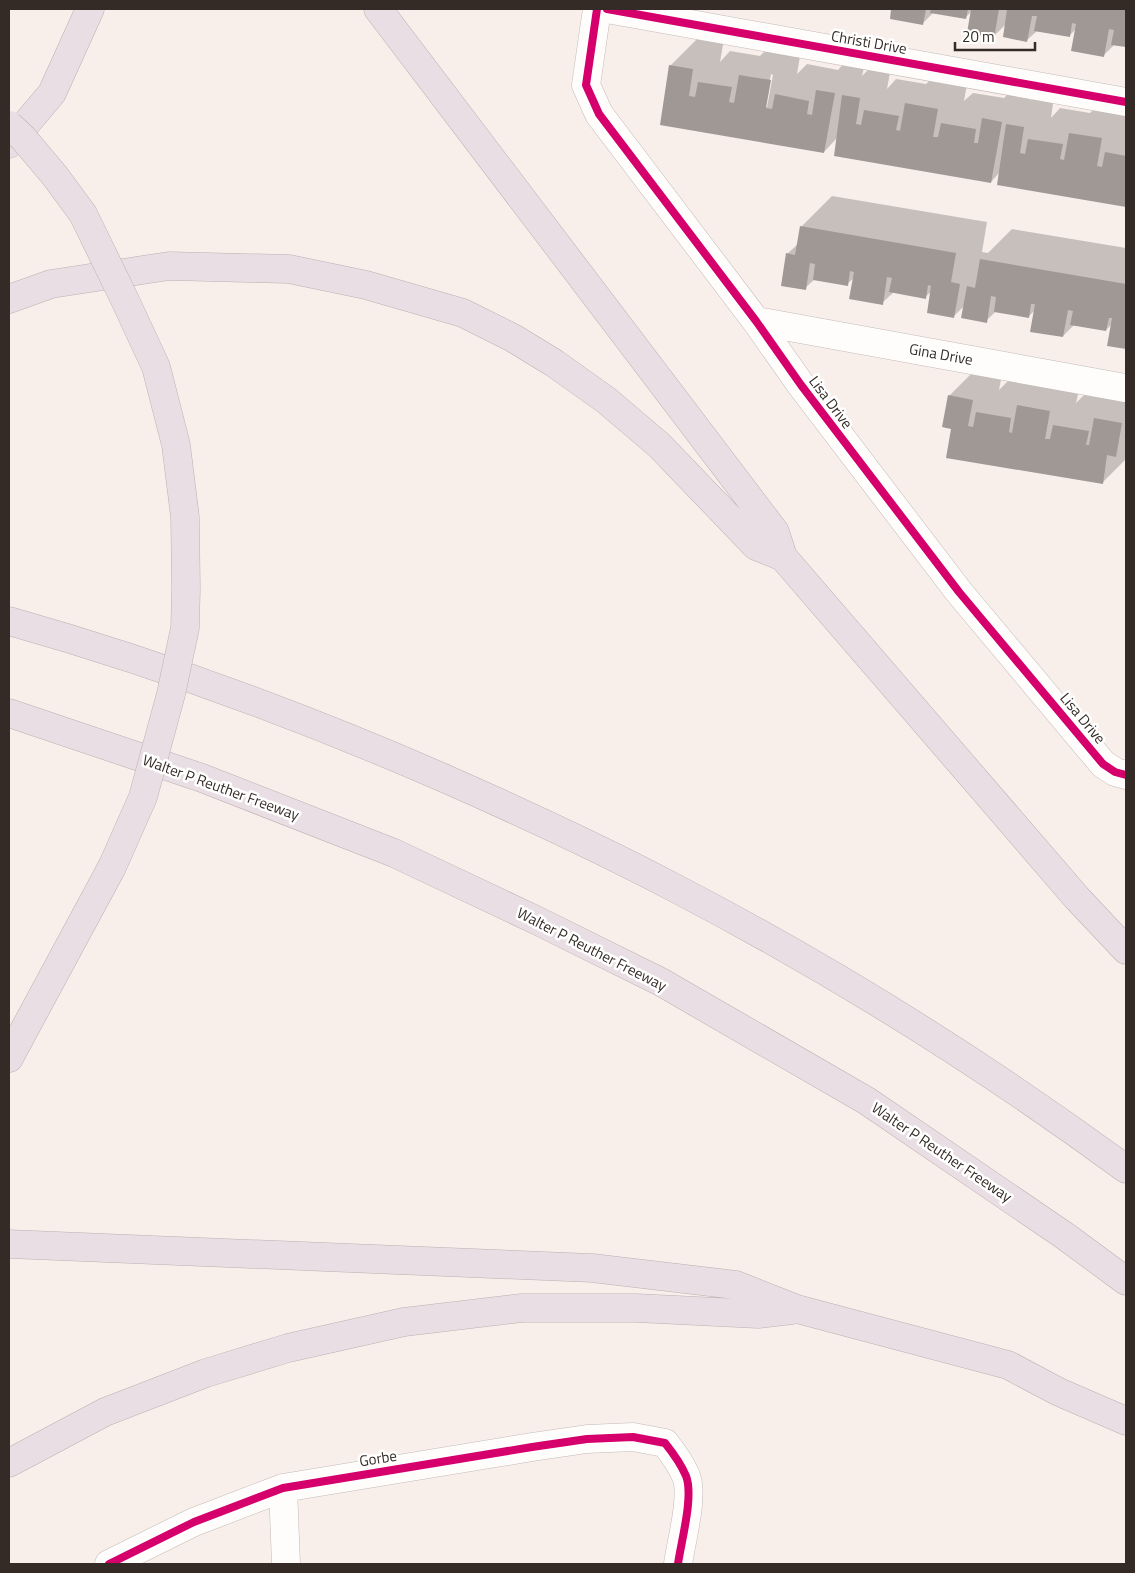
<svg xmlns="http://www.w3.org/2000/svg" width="1135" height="1573" font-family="'Titillium Web',sans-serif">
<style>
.shadow{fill:#0003;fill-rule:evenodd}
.building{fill:#a09894}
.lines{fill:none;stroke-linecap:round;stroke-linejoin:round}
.minor-casing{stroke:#c3bab6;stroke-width:29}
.highway-casing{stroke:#beafb3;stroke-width:29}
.minor{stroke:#fefdfc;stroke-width:28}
.highway{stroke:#e9dee3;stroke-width:28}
.highway-bridge-casing{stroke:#beafb3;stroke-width:29;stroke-linecap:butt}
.highway-bridge{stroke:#e9dee3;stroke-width:28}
.cycleway-casing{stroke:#fff;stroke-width:11}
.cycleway{stroke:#d6006c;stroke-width:8}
.labels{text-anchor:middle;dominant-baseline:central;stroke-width:5;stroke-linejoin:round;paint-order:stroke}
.street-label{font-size:15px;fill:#342b26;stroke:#fff}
</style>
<rect width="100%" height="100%" fill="#f8efeb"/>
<path class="shadow" d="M893,9H1126V46L1115,44L1104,55L1076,29L1069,36L1037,31L1027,40L1006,24L994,36L972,11L966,17L934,12L923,23L891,18Z
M701,35L724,39L720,62L730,51L760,56L771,45L801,50L797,74L807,64L838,70L848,59L865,62L862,76L874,64L891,67L887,89L896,79L926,84L937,73L968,79L964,101L973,93L1004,98L1014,88L1032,91L1030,101L1038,93L1054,96L1051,118L1060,108L1090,113L1101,102L1126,106V205L999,184L1000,172L991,182L837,138L824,152L662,124L670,66ZM771,74L773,75L767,107H765Z
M832,196L987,222L982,252L988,253L1012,229L1126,248V348L1109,345L1112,324L1106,330L1074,325L1063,336L1035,310L1028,317L996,311L986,321L965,305L954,316L932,291L925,297L894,292L882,303L854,278L847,284L815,279L805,288L787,254L798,244L801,227Z
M980,365L1003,369L999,390L1008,381L1038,386L1049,375L1081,381L1076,403L1085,394L1126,388V459L1102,483L952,428L949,396Z"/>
<path class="building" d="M891,9H926L923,25L890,19Z
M931,9H968L966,19L930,13Z
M971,9H999L994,38L967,33Z
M1007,9H1126V47L1111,45L1114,30L1109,29L1104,57L1071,51L1076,24L1072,23L1070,37L1034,31L1037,16H1032L1027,42L1003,37Z
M669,65L693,69L689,96L695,97L698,82L732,87L729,102L734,103L739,75L771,80L766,108L772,109L775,94L809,101L807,114L812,115L816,90L835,93L824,153L660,125Z
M842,95L860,98L856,124L861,125L864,110L899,116L896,130L900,131L905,103L938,109L933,137H938L941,123L976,129L974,143H978L982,118L1002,122L991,183L834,156Z
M1006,124L1024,127L1020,153L1025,154L1028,139L1063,144L1060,159L1064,160L1069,133L1102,138L1097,166L1102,167L1105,152L1126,156V207L997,185Z
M800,226L956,253L951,282L960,284L954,318L927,313L931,286L928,285L926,299L889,292L892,278L887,277L883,305L849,299L854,272L850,271L848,286L813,280L815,264L810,263L806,290L781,286L786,253L795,255Z
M980,259L1126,284V349L1107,346L1112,318H1109L1106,331L1070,325L1073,311L1068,310L1063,337L1030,332L1035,304H1031L1029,318L994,312L996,297L991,296L987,323L961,318L967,286L975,288Z
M948,395L973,400L968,426L973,427L976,412L1011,418L1009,432L1012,433L1017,405L1050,411L1045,439H1050L1053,425L1089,431L1086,445H1089L1094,418L1122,423L1116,457L1107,455L1103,484L946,458L951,429L942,427Z"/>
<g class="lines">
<defs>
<path id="minor" d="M597,9L586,85L599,114L756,321L801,385L959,592L1103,764L1115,772L1126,775
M607,9L1126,102
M756,321L1125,388
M283,1488L286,1564
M109,1564L194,1522L283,1488L532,1447L587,1439L633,1437L665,1443C673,1453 681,1464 686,1476C694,1496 681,1542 678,1564"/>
<path id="highway" d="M378,9L775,532L783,557L1077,898L1126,950
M9,144L52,93L90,9
M9,299L51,284L169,266L289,269L366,285L463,313L513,338L554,363L606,400L659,445L756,546L783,557
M9,621C158,663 304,717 446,779C523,813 599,848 673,887C831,969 983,1064 1126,1169
M9,713L202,778L394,853L540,922L661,982L867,1101L1065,1236L1126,1281
M9,1058L112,867
M9,1244L592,1268L736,1285L797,1309L1008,1365L1059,1392L1126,1421
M9,1463L105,1412L206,1373L288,1348L404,1322L522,1308H636L758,1314L792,1310"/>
</defs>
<use href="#minor" class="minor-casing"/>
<use href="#highway" class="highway-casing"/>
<use href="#minor" class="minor"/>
<use href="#highway" class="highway"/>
<defs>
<path id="highway-bridge" d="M9,125L23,138L55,176L83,214L124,298L156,367L176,445L185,517L186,589L185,628L171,694L143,797L112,867"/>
</defs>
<use href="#highway-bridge" class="highway-bridge-casing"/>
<use href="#highway-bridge" class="highway-bridge"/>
<defs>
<path id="cycleway" d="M597,9L586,85L599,114L756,321L801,385L959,592L1103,764L1115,772L1126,775
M607,9L1126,102
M109,1564L194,1522L283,1488L532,1447L587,1439L633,1437L665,1443C673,1453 681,1464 686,1476C694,1496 681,1542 678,1564"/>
</defs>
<use href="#cycleway" class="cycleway-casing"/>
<use href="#cycleway" class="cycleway"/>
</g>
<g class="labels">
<g class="street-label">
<text transform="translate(869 42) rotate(10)">Christi Drive</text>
<text transform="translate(941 354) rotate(10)">Gina Drive</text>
<text transform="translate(831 402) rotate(53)">Lisa Drive</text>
<text transform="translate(1083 718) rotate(50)">Lisa Drive</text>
<text transform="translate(221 787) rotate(20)">Walter P Reuther Freeway</text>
<text transform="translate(592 949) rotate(27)">Walter P Reuther Freeway</text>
<text transform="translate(942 1152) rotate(34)">Walter P Reuther Freeway</text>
<text transform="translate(378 1458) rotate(-9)">Gorbe</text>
</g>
</g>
<rect width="1135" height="1573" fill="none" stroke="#342b26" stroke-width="20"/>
<path d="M955 42v8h80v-8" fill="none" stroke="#342b26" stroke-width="2.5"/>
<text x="962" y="42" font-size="15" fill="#342b26" stroke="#ffffff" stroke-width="4" paint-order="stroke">20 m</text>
</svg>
